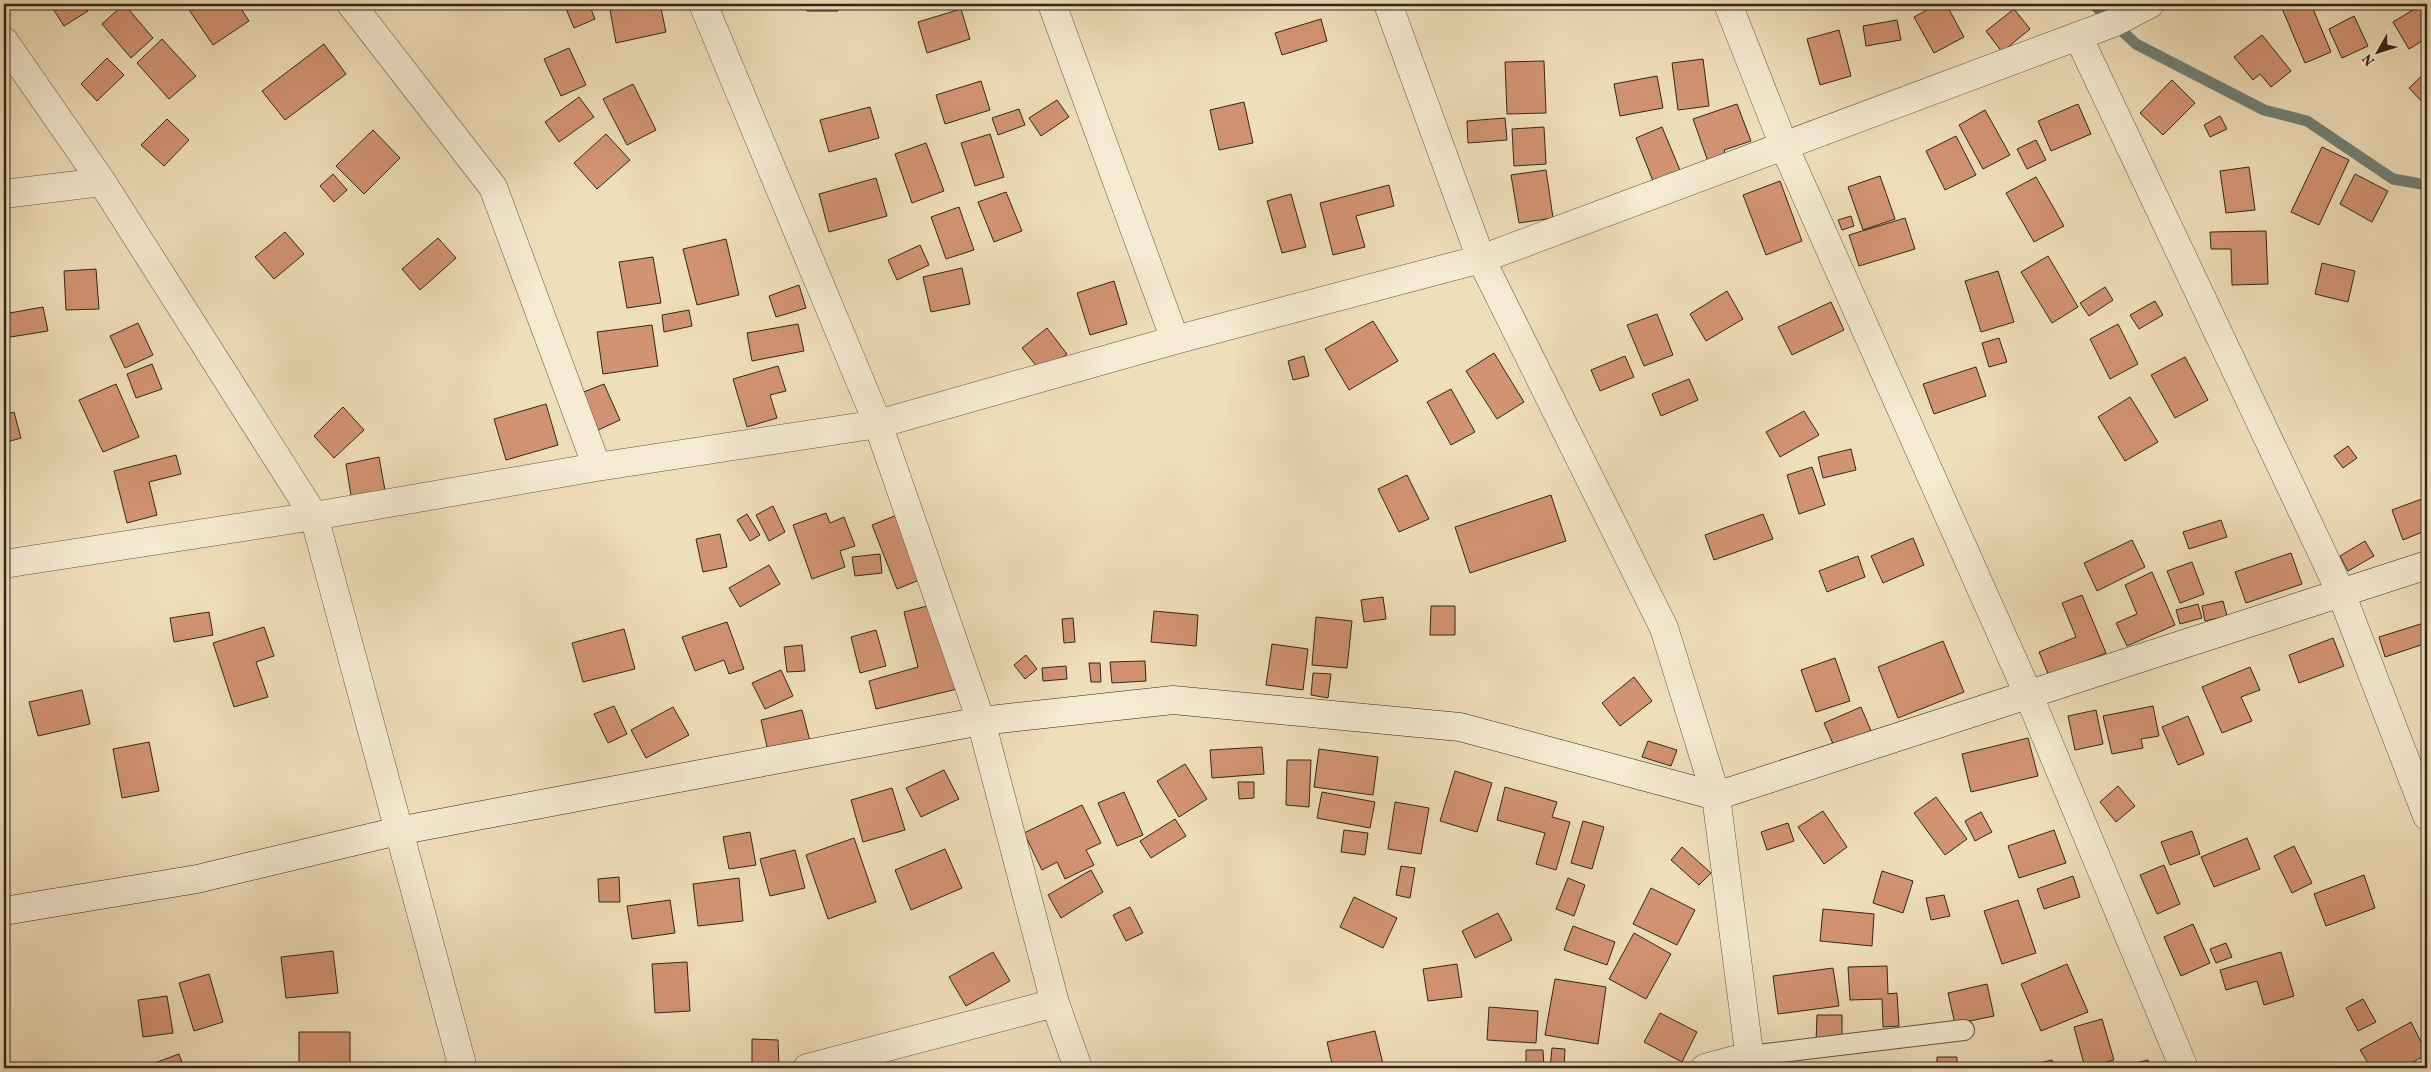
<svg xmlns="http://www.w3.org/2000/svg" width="2431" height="1072" font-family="Vollkorn,serif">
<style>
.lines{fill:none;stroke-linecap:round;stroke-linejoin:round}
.stream{stroke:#708076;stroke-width:11}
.building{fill:#d29373;stroke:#31261b}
.lane-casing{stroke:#605443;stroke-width:22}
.street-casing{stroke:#605443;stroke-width:29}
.secondary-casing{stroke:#31261b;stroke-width:29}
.lane{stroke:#f5ead2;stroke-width:20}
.street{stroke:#f5ead2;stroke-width:28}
.secondary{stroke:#f5ead2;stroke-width:28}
</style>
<rect width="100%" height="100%" fill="#efdeba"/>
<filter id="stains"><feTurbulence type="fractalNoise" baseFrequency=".004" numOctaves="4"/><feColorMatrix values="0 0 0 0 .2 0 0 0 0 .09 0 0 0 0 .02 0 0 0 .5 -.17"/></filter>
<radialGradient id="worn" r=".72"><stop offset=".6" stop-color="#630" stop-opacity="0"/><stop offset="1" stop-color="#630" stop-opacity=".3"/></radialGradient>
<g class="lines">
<path class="stream" d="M2093,4L2136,44L2264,110L2307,121L2393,179L2427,185"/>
</g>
<path class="building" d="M50,4H83L88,11L64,26Z
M124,4L153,38L131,58L102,24Z
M185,4H238L249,21L213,45Z
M564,4H589L595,19L574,28Z
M641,4H660L666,32L616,43L610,10Z
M807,4H838V11H807Z
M1938,4H1946L1964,37L1934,53L1914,17Z
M2286,4H2311L2331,52L2305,63L2281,6Z
M2423,4H2427V38L2409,49L2393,22Z
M961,9L970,39L927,53L918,22Z
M2014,9L2030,29L2002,52L1986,31Z
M2354,16L2368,46L2342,58L2329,29Z
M1321,19L1327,41L1282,55L1275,33Z
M1897,20L1901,40L1866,46L1863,26Z
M1839,30L1851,76L1820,85L1807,39Z
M2262,35L2291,71L2271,87L2260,74L2253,80L2234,57Z
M162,39L196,76L169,99L137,63Z
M324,44L346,74L285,120L262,91Z
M569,48L586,85L561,96L544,59Z
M107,58L124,75L97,101L81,84Z
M1703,59L1709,106L1678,110L1672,63Z
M1544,61L1546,113L1507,114L1505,62Z
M2427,71V107L2409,88Z
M1657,76L1663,108L1620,116L1614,84Z
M2172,80L2195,103L2163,135L2140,113Z
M981,81L990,110L945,124L936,95Z
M633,84L656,130L627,145L603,99Z
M579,97L594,117L559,142L545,122Z
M1057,100L1069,117L1041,136L1029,118Z
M1244,102L1253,143L1219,150L1210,110Z
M1737,104L1751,141L1724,150L1729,164L1711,170L1693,119Z
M2078,104L2091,134L2051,151L2038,121Z
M870,107L879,138L829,152L820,120Z
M1019,109L1025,125L998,135L992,118Z
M1985,110L2010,155L1983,169L1959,125Z
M2220,116L2227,129L2210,137L2204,125Z
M1505,118L1507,140L1468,143L1467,121Z
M167,119L189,140L164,166L141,145Z
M1544,127L1546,164L1514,166L1512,129Z
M1662,127L1682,175L1655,186L1636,138Z
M373,130L400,158L364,194L336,166Z
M606,134L630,160L597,189L574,163Z
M990,134L1004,177L975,186L961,143Z
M1956,136L1976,175L1945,190L1926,151Z
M2036,140L2046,160L2027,169L2017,149Z
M926,143L944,191L912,203L895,154Z
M2322,147L2349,160L2319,225L2291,212Z
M2249,167L2255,210L2226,213L2220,171Z
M1546,170L1553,218L1519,223L1511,175Z
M333,174L347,190L334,202L320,186Z
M2355,174L2388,191L2372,222L2340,204Z
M1880,176L1895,219L1863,230L1848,187Z
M2036,177L2064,226L2034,242L2006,193Z
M876,178L887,216L829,232L819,194Z
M1780,181L1802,241L1766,255L1743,195Z
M1389,185L1394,206L1356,216L1365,247L1333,255L1320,203Z
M1006,192L1022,231L994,242L978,202Z
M1291,194L1306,247L1282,253L1267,201Z
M959,207L974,250L946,259L931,217Z
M1851,216L1854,226L1842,230L1838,220Z
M1905,218L1915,249L1859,266L1849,235Z
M2266,231L2268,284L2232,285L2231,249H2211L2210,232Z
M285,232L304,254L274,279L255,257Z
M438,238L456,258L420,290L402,269Z
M726,239L739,295L697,305L683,249Z
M920,245L929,265L897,280L888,260Z
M2048,256L2078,307L2052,323L2021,272Z
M653,257L661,303L627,308L619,262Z
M2322,263L2355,271L2348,302L2315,294Z
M962,268L970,304L931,312L923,277Z
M96,269L99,309L66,310L64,271Z
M1998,271L2014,322L1981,332L1965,281Z
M1114,281L1127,324L1090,335L1077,293Z
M799,285L806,308L776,317L769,296Z
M2105,287L2113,300L2089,316L2080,303Z
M1727,291L1743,319L1706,341L1690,314Z
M2155,301L2163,315L2139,329L2130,315Z
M1831,302L1844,330L1792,355L1778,327Z
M43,307L48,331L4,338V314Z
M689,310L692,326L664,332L662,315Z
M1657,314L1673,355L1644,366L1627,325Z
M1373,321L1398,361L1349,390L1325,349Z
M138,323L153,355L125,368L110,336Z
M798,324L804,351L752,361L747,333Z
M2118,324L2138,364L2110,379L2090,339Z
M652,325L658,366L603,374L597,332Z
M1047,328L1067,354L1042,373L1022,348Z
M1999,338L2007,362L1989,367L1982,343Z
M1494,353L1524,402L1497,419L1466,371Z
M1304,356L1309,376L1293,380L1288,361Z
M1625,356L1634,377L1600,391L1591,370Z
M2185,357L2208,400L2175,418L2151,375Z
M152,364L162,389L136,398L127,374Z
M778,366L786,391L770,395L777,418L747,427L733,379Z
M1976,367L1986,396L1934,414L1923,384Z
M1689,379L1698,400L1661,416L1652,394Z
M116,384L139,437L103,452L79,400Z
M604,384L620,420L598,430L581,393Z
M1451,389L1475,432L1451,445L1427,402Z
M2130,397L2158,442L2125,461L2098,417Z
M546,404L558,445L506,460L494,419Z
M343,407L364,430L334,458L314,436Z
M1804,411L1819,435L1780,457L1766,432Z
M14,412L21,438L4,443V415Z
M2348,446L2357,458L2343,468L2334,456Z
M1851,449L1856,470L1823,478L1818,457Z
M176,455L181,474L149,482L157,515L127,523L114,471Z
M379,457L386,496L352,502L346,464Z
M1812,467L1825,505L1799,514L1787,475Z
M1407,475L1429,519L1399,532L1378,489Z
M1551,495L1566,541L1470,573L1455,527Z
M2427,497V530L2403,540L2392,510Z
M773,506L785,532L769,541L756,515Z
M826,513L830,523L844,517L855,546L840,551L845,567L812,579L793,525Z
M747,514L760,535L750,541L737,520Z
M1763,514L1773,539L1714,560L1705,535Z
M897,515L922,579L897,589L872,525Z
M2221,520L2227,537L2189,549L2183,532Z
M720,534L727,567L703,572L696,539Z
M1913,538L1924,565L1883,583L1871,556Z
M2132,540L2145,567L2097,591L2084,563Z
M2365,541L2374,556L2348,571L2340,556Z
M2291,553L2302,584L2246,603L2235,572Z
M880,554L882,573L855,576L852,557Z
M1858,556L1865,577L1827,592L1819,571Z
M2192,562L2204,594L2180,603L2167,571Z
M769,565L780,584L740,607L729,588Z
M2152,572L2175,625L2127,646L2116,623L2137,614L2125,585Z
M2082,595L2106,653L2049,676L2039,652L2076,637L2062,603Z
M1383,597L1386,619L1364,622L1361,600Z
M2223,601L2227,616L2205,621L2202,606Z
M935,604L957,689L876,709L869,681L918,667L904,612Z
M2198,604L2202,618L2180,624L2176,610Z
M1431,606H1455V635H1430Z
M1154,611L1198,615L1196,646L1151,642Z
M209,612L213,635L174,642L170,618Z
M1316,617L1352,621L1347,668L1312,665Z
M1073,618L1075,642L1064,643L1062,619Z
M727,622L744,669L729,674L724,660L695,671L682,637Z
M2427,622V643L2385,657L2379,637Z
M264,627L274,656L256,662L268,697L234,707L213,643Z
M624,629L635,669L583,682L572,643Z
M876,630L886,666L860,673L851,637Z
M2333,638L2344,666L2299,683L2289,655Z
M1943,641L1964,692L1898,718L1878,667Z
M1272,644L1308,649L1303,690L1266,685Z
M802,645L805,671L787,672L784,647Z
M1026,655L1037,669L1025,679L1014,665Z
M1835,658L1850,701L1816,712L1801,670Z
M1145,661L1146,681L1112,683L1110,662Z
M1089,663H1100L1101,682H1091Z
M1066,666L1067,679L1043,681L1042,668Z
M2250,667L2260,690L2241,697L2252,721L2222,733L2202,687Z
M781,670L793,696L765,709L752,683Z
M1313,673L1331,674L1328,698L1311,695Z
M1634,677L1652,701L1620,726L1602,703Z
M82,690L90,724L38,736L29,702Z
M614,706L627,734L608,743L594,714Z
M2153,706L2159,736L2141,739L2143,748L2112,754L2103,716Z
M673,707L689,735L646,758L631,730Z
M1861,707L1871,731L1834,746L1824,723Z
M802,710L810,741L768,751L761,720Z
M2096,710L2103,744L2075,750L2068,716Z
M2188,716L2204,754L2178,765L2162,727Z
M2028,738L2038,776L1971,792L1962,754Z
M1648,741L1677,750L1671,766L1642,757Z
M149,742L159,791L122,798L113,749Z
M1262,747L1264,774L1212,778L1210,750Z
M1319,749L1378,757L1373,795L1314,787Z
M1287,760H1311L1309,807L1286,805Z
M1185,764L1207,799L1179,817L1157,781Z
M944,770L959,799L921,817L906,788Z
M1455,771L1492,783L1477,832L1440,821Z
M1238,782H1254V798L1239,799Z
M2118,786L2135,806L2116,822L2100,802Z
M1505,787L1557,802L1552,817L1570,822L1556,870L1536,864L1545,833L1497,820Z
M892,788L905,830L863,842L851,800Z
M1124,792L1143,835L1117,846L1098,803Z
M1322,792L1375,802L1370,828L1317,818Z
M1936,797L1967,839L1945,855L1914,813Z
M1395,802L1429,808L1421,854L1388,849Z
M1082,805L1101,843L1086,850L1094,865L1065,879L1057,862L1042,870L1024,833Z
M1823,811L1847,847L1824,864L1798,827Z
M1981,812L1992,832L1975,841L1965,821Z
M1175,819L1186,836L1151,858L1140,841Z
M1583,821L1604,827L1592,869L1571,863Z
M1788,823L1794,841L1767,850L1761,832Z
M1344,830L1368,833L1365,855L1341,852Z
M2054,830L2066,863L2019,878L2008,846Z
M2192,831L2200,854L2170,865L2161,842Z
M750,832L756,865L729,869L723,837Z
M854,838L876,902L828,919L806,855Z
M2247,838L2260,869L2214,887L2201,857Z
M2294,846L2312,883L2292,893L2274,856Z
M1682,847L1711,873L1699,885L1671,860Z
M945,849L962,888L911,910L895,870Z
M795,850L805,888L770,896L760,859Z
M2164,865L2180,904L2157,914L2140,875Z
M1401,866L1415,868L1410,898L1396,895Z
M1091,870L1103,892L1061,918L1048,895Z
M1882,871L1913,881L1903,913L1873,903Z
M2364,875L2375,908L2326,926L2314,894Z
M2073,876L2080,897L2044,909L2037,889Z
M619,877L620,902H599L598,879Z
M739,878L743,921L698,926L693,884Z
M1568,878L1585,885L1574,916L1556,909Z
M1651,888L1695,910L1677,945L1633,924Z
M1944,895L1950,916L1931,920L1926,898Z
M1354,897L1397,918L1383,948L1340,927Z
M670,900L675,933L632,939L627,906Z
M2018,900L2036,953L2002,964L1984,911Z
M1130,907L1143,933L1126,941L1113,915Z
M1823,909L1874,914L1872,946L1820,941Z
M1498,913L1512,940L1475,958L1462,931Z
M2193,924L2210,963L2181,976L2164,937Z
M1573,926L1615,942L1607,965L1564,950Z
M1634,933L1671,954L1646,999L1609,979Z
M2226,943L2232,957L2216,963L2210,949Z
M333,951L338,993L286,998L281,957Z
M993,952L1010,981L966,1006L949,977Z
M2281,952L2294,996L2264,1005L2257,981L2226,990L2220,970Z
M687,962L690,1011L655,1013L652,964Z
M1457,964L1462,997L1428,1001L1423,969Z
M2067,964L2088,1012L2041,1031L2021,984Z
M1887,966L1888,994L1897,993L1899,1026L1883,1027L1882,999L1850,1000L1848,967Z
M1833,968L1839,1006L1778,1014L1773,976Z
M209,974L223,1022L194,1031L179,983Z
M1555,979L1606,987L1598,1044L1545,1035Z
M1987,984L1994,1016L1955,1024L1948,993Z
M167,996L173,1033L143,1037L138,1000Z
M2363,999L2376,1022L2358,1031L2346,1008Z
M1489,1007L1538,1011L1536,1043L1487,1040Z
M1660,1013L1697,1032L1682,1062L1644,1042Z
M1817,1015H1842V1044L1816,1043Z
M2102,1019L2114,1060L2085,1068L2074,1027Z
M2411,1022L2427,1054L2403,1068H2371L2360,1050Z
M1375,1031L1383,1064L1365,1068H1333L1327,1042Z
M299,1032H350V1068H299Z
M752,1039L778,1040L779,1068H752Z
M1552,1048L1565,1049L1564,1068H1550Z
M1526,1050H1543L1544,1068H1526Z
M179,1054L184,1068H150L149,1065Z
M1937,1057H1957V1068H1937Z
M2052,1060L2054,1068H2019Z
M2148,1060L2150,1068H2114Z
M1246,1063L1247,1068H1224Z"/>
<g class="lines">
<defs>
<path id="lane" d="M1749,1056L1964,1030"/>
<path id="street" d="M351,4L493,187L597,467
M703,4L878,424L981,721L1055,1003L1078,1068
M1052,4L1175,340
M1388,4L1481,259L1664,628L1716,796L1751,1068
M1728,4L1784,146L2029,696L2184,1068
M2078,36L2341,593L2427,816
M4,41L102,182L314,516L463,1068
M4,194L102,182
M4,564L314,516L597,467L878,424L1175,340L1481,259L2113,23L2150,4
M807,1068L1055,1003
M1705,1068L1749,1056"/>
<path id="secondary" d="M4,911L197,879L398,831L981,721L1173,700L1460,727L1716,796L2427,565"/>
</defs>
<use href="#lane" class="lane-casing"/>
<use href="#street" class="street-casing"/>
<use href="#secondary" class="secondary-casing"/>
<use href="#lane" class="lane"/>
<use href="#street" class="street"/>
<use href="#secondary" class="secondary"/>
</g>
<rect width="2431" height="1072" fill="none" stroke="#efdeba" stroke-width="20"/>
<rect x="5" y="5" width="2421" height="1062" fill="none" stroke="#31261b" stroke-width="2.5"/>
<rect x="10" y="10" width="2411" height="1052" fill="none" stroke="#31261b"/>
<g transform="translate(2378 52) rotate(231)" stroke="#f5ead2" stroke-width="4" paint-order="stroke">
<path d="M0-4L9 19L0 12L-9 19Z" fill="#31261b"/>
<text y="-8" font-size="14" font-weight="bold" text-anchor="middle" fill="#31261b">N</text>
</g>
<rect width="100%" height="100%" filter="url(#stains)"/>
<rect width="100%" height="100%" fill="url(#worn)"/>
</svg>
